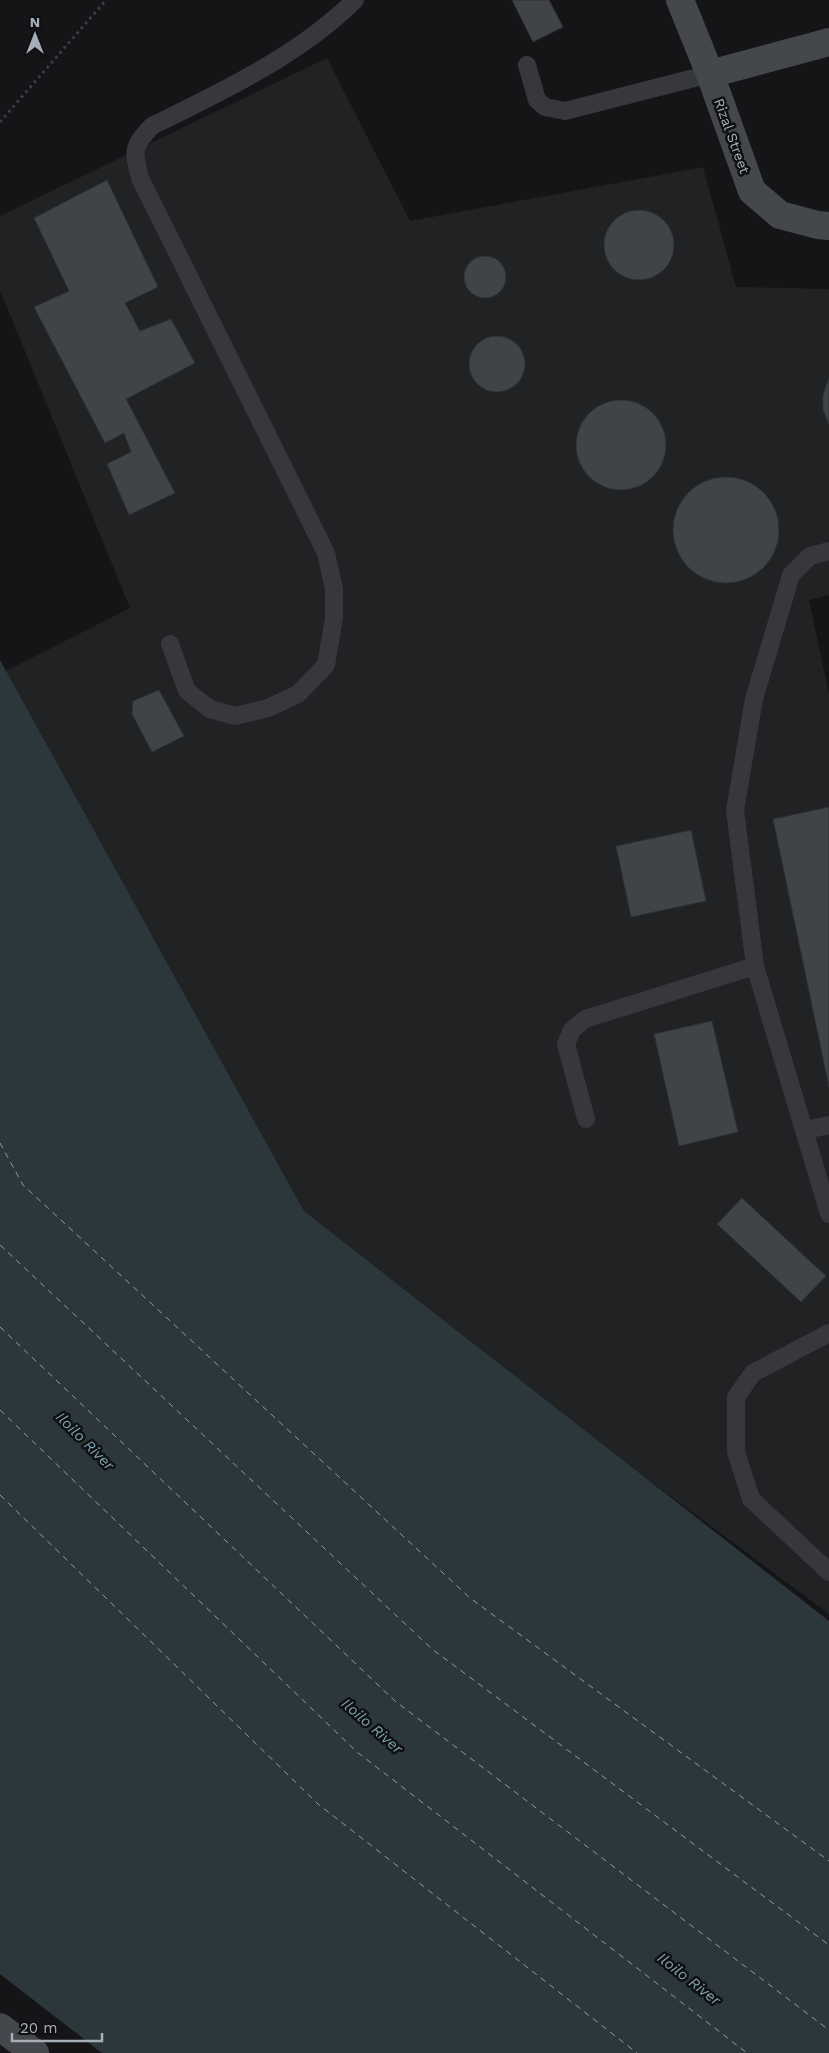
<svg xmlns="http://www.w3.org/2000/svg" width="829" height="2053" font-family="'Work Sans',sans-serif">
<style>
.built{fill:#212224}
.water{fill:#2b373b}
.lines{fill:none;stroke-linecap:round;stroke-linejoin:round}
.ferry{stroke:#7ca3b4;stroke-width:1;stroke-dasharray:6 5;stroke-linecap:butt}
.building{fill:#414447;stroke:#2f3033}
.path{stroke:#3c3f43;stroke-width:3;stroke-dasharray:2.5 4;stroke-linecap:butt}
.lane{stroke:#36383c;stroke-width:18}
.secondary{stroke:#44474c;stroke-width:28}
.labels{text-anchor:middle;dominant-baseline:central;stroke-width:5;stroke-linejoin:round;paint-order:stroke}
.street-label{font-size:14px;fill:#a6afb8;stroke:#101012}
.water-label{font-size:15px;font-style:italic;fill:#7ca3b4;stroke:#101012}
</style>
<rect width="100%" height="100%" fill="#151517"/>
<path class="built" d="M327,58L410,221L703,167L736,287L829,289V595L809,600L829,694V1614L645,1477L304,1211L154,939L0,674L130,608L0,290V216Z"/>
<path class="water" d="M0,660L304,1211L829,1621V2053H102L0,1974Z"/>
<g class="lines">
<path class="ferry" d="M0,1143L23,1185L470,1598L829,1861
M0,1245L432,1649L829,1945
M0,1327L395,1701L829,2030
M0,1410L357,1752L747,2053
M0,1495L318,1804L637,2053"/>
</g>
<path class="building" d="M512,0H549L563,27L533,42Z
M107,180L158,287L125,303L140,331L171,319L195,363L126,399L175,493L129,515L107,464L131,452L124,433L105,443L34,307L69,291L34,218Z
M604 245a35 35 0 1 1 70 0a35 35 0 1 1-70 0Z
M464 277a21 21 0 1 1 42 0a21 21 0 1 1-42 0Z
M469 364a28 28 0 1 1 56 0a28 28 0 1 1-56 0Z
M829,378V424L823,410V395Z
M576 445a45 45 0 1 1 90 0a45 45 0 1 1-90 0Z
M673 530a53 53 0 1 1 106 0a53 53 0 1 1-106 0Z
M159,690L184,736L152,752L132,714L133,701Z
M829,807V1087L773,819Z
M691,830L706,901L631,917L616,846Z
M712,1021L738,1132L679,1146L654,1034Z
M742,1198L826,1276L801,1302L717,1224Z"/>
<g class="lines">
<path class="path" d="M0,122L106,0"/>
<path class="lane" d="M527,65L537,100L545,107L565,111L710,74
M829,551L810,556L791,575L754,699L735,810L755,966L829,1214
M170,644L187,691L210,709L235,716L268,708L298,694L326,665L334,618V589L326,553L140,178C133,150 132,147 152,126C223,91 298,56 355,0
M586,1119L566,1044L572,1030L585,1019L755,966
M805,1130L829,1125
M829,1333L753,1373L736,1397V1452L751,1499L829,1572"/>
<path class="secondary" d="M680,0L710,74L752,191L780,215L818,225L829,226
M710,74L829,42
M0,2027L35,2053"/>
</g>
<g class="labels">
<g class="street-label">
<text transform="translate(732 136) rotate(70)">Rizal Street</text>
</g>
<g class="water-label">
<text transform="translate(85 1441) rotate(45)">Iloilo River</text>
<text transform="translate(372 1726) rotate(41)">Iloilo River</text>
<text transform="translate(689 1979) rotate(38)">Iloilo River</text>
</g>
</g>
<g transform="translate(35 35)" stroke="#101012" stroke-width="4" paint-order="stroke">
<path d="M0-4L9 19L0 12L-9 19Z" fill="#a6afb8"/>
<text y="-8" font-size="14" font-weight="bold" text-anchor="middle" fill="#a6afb8">N</text>
</g>
<path d="M12 2033v8h90v-8" fill="none" stroke="#a6afb8" stroke-width="2.5"/>
<text x="20" y="2033" font-size="15" fill="#a6afb8" stroke="#101012" stroke-width="4" paint-order="stroke">20 m</text>
</svg>
